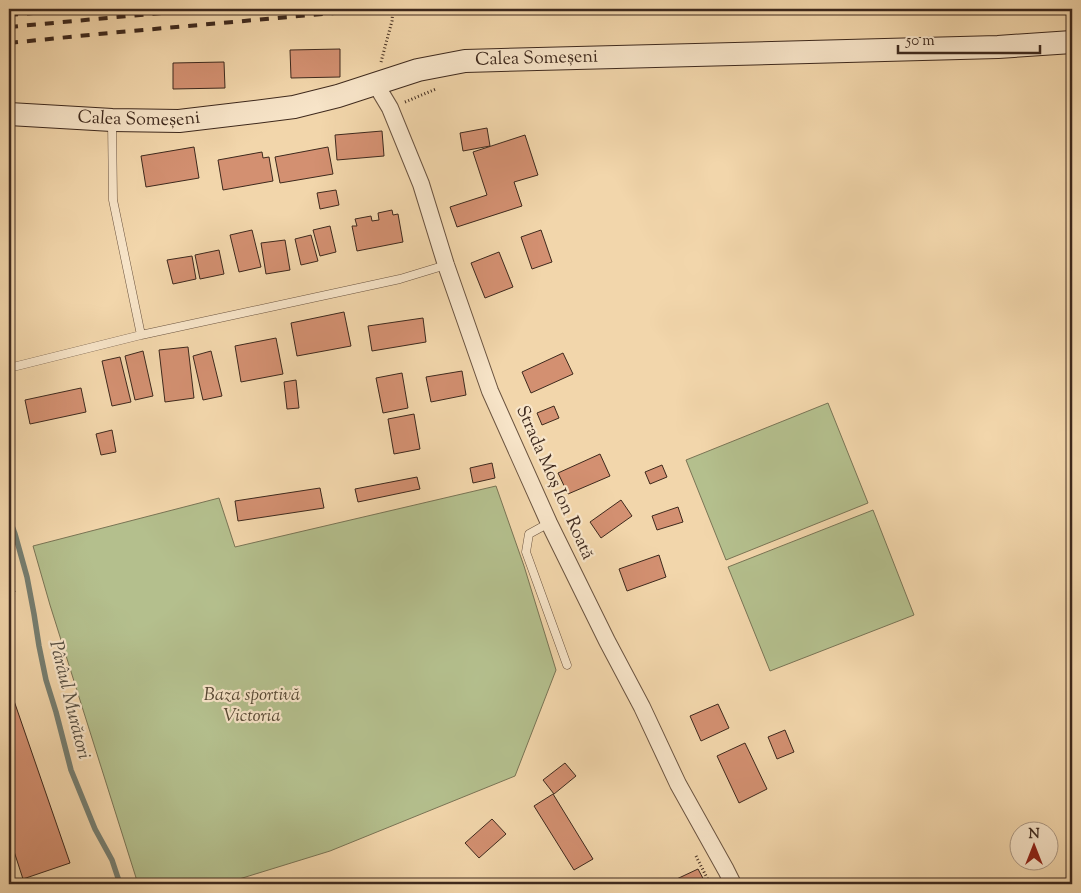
<svg xmlns="http://www.w3.org/2000/svg" width="1081" height="893" font-family="'Sorts Mill Goudy',serif">
<style>
.green{fill:#b4bf8d;stroke:#797455}
.lines{fill:none;stroke-linecap:round;stroke-linejoin:round}
.stream{stroke:#767f72;stroke-width:5.5}
.building{fill:#d39071;stroke:#3e291d}
.lane-casing{stroke:#6b5440;stroke-width:9}
.street-casing{stroke:#6b5440;stroke-width:18}
.secondary-casing{stroke:#3e291d;stroke-width:24}
.path{stroke:#3e291d;stroke-width:3;stroke-dasharray:1 2.5;stroke-linecap:butt}
.lane{stroke:#f7e4c8;stroke-width:8}
.street{stroke:#f7e4c8;stroke-width:16}
.secondary{stroke:#f7e4c8;stroke-width:22}
.rail{stroke:#3e291d;stroke-width:4;stroke-dasharray:9 9;stroke-linecap:butt}
.labels{text-anchor:middle;dominant-baseline:central;stroke-width:4.5;stroke-linejoin:round;paint-order:stroke}
.street-label{font-size:18px;fill:#3e291d;stroke:#f7e4c8}
.park-label{font-size:18px;font-style:italic;fill:#564733;stroke:#f7e4c8}
.water-label{font-size:19px;font-style:italic;fill:#554d40;stroke:#f7e4c8}
</style>
<rect width="100%" height="100%" fill="#f2d6ab"/>
<filter id="stains"><feTurbulence type="fractalNoise" baseFrequency=".004" numOctaves="4"/><feColorMatrix values="0 0 0 0 .2 0 0 0 0 .09 0 0 0 0 .02 0 0 0 .5 -.17"/></filter>
<radialGradient id="worn" r=".72"><stop offset=".6" stop-color="#630" stop-opacity="0"/><stop offset="1" stop-color="#630" stop-opacity=".3"/></radialGradient>
<path class="green" d="M828,403L868,503L726,560L686,460Z
M496,486L524,566L556,670L515,776L330,851L223,884H138L50,605L33,546L219,498L235,547Z
M873,510L914,615L770,671L728,567Z"/>
<g class="lines">
<path class="stream" d="M9,518L15,534L27,577L34,614L39,646L46,680L56,712L71,770L95,829L112,860L120,884"/>
</g>
<path class="building" d="M340,49V77L291,78L290,50Z
M224,62L225,88L173,89V63Z
M487,128L490,146L463,151L460,133Z
M382,131L384,156L337,160L335,135Z
M525,135L538,175L514,182L522,206L457,227L450,207L487,195L473,152Z
M194,147L199,178L146,187L141,156Z
M328,147L333,174L280,183L275,157Z
M262,152L263,158L269,157L273,181L223,190L218,160Z
M336,190L339,205L320,209L317,193Z
M392,210L393,215L398,214L403,242L357,251L352,226H357L355,219L371,216L372,221L379,220L378,213Z
M330,226L336,252L320,256L313,230Z
M252,230L261,267L239,272L230,235Z
M541,230L552,262L532,269L521,237Z
M311,235L318,261L301,265L295,239Z
M285,240L290,270L266,274L261,243Z
M219,250L224,274L200,279L195,255Z
M499,252L513,287L485,298L471,263Z
M192,256L196,279L173,284L167,260Z
M344,312L351,346L297,356L291,323Z
M423,318L426,342L372,351L368,326Z
M276,338L283,374L241,382L235,346Z
M188,347L194,398L165,402L159,350Z
M143,351L153,396L135,400L125,356Z
M211,351L222,396L203,400L193,356Z
M563,353L573,374L531,393L522,372Z
M120,357L131,402L112,406L102,361Z
M462,371L466,395L431,402L426,377Z
M402,373L408,408L383,413L376,378Z
M296,380L299,408L287,409L284,382Z
M81,388L86,412L30,424L25,400Z
M554,406L559,418L542,425L537,413Z
M414,414L420,449L394,454L388,419Z
M112,430L116,452L101,455L96,434Z
M600,454L610,476L568,494L558,473Z
M492,463L495,478L473,483L470,468Z
M662,465L667,477L650,484L645,472Z
M417,477L420,489L358,502L355,489Z
M320,488L324,508L238,521L235,501Z
M621,500L632,516L601,538L590,522Z
M678,507L683,522L657,530L652,516Z
M659,555L666,577L627,591L619,569Z
M9,572L15,592L9,594Z
M12,695L70,863L23,879L9,836V696Z
M718,704L729,728L701,741L690,716Z
M785,730L794,752L777,759L768,737Z
M745,743L767,789L739,803L717,756Z
M565,763L576,776L554,794L543,780Z
M553,794L593,859L574,870L534,806Z
M492,819L506,834L479,858L465,843Z
M698,869L706,884H666Z"/>
<g class="lines">
<defs>
<path id="lane" d="M112,122L113,200L141,335
M9,368L141,335L400,279L446,265
M549,523L529,534L526,552L567,665"/>
<path id="street" d="M375,83L390,108L421,184L446,265L490,391L549,523L607,641L642,707L678,784L726,870L733,884"/>
<g id="secondary">
<path id="s1" d="M9,114L112,120L179,121L255,112L294,107L338,96L418,70L465,61L998,47L1072,42"/>
</g>
</defs>
<use href="#lane" class="lane-casing"/>
<use href="#street" class="street-casing"/>
<use href="#secondary" class="secondary-casing"/>
<path class="path" d="M381,62L392,21L393,9
M405,102L436,89
M696,856L710,884"/>
<use href="#lane" class="lane"/>
<use href="#street" class="street"/>
<use href="#secondary" class="secondary"/>
<path class="rail" d="M9,15L80,9
M9,27L205,9
M9,43L109,33L378,9"/>
</g>
<g class="labels">
<g class="street-label">
<text stroke="none"><textPath href="#s1" startOffset="535">Calea Someșeni</textPath></text>
<text stroke="none"><textPath href="#s1" startOffset="130">Calea Someșeni</textPath></text>
<text transform="translate(554 483) rotate(66)">Strada Moș Ion Roată</text>
</g>
<g class="park-label">
<text x="252" y="696">Baza sportivă<tspan x="252" dy="21">Victoria</tspan></text>
</g>
<g class="water-label">
<text transform="translate(69 700) rotate(76)">Pârâul Murători</text>
</g>
</g>
<rect width="1081" height="893" fill="none" stroke="#f2d6ab" stroke-width="30"/>
<rect x="10" y="10" width="1061" height="873" fill="none" stroke="#3e291d" stroke-width="2.5"/>
<rect x="15" y="15" width="1051" height="863" fill="none" stroke="#3e291d"/>
<g transform="translate(1034 846)"><circle r="24" fill="#f7e4c8" stroke="#ad9984"/>
<path d="M0-4L9 19L0 12L-9 19Z" fill="#8f2418"/>
<text y="-8" font-size="14" font-weight="bold" text-anchor="middle" fill="#3e291d">N</text>
</g>
<path d="M898 45v8h142v-8" fill="none" stroke="#3e291d" stroke-width="2.5"/>
<text x="906" y="45" font-size="15" fill="#3e291d" stroke="#f7e4c8" stroke-width="4" paint-order="stroke">50 m</text>
<rect width="100%" height="100%" filter="url(#stains)"/>
<rect width="100%" height="100%" fill="url(#worn)"/>
</svg>
